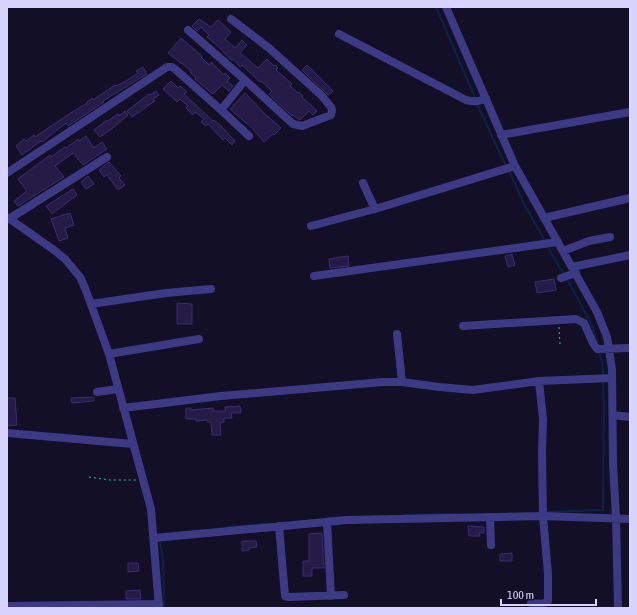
<svg xmlns="http://www.w3.org/2000/svg" width="637" height="615" font-family="'Asap Condensed',sans-serif">
<style>
.lines{fill:none;stroke-linecap:round;stroke-linejoin:round}
.stream{stroke:#0c2248;stroke-width:2}
.building{fill:#241b47;stroke:#3b2d73}
.path{stroke:#2fb8b0;stroke-width:1;stroke-dasharray:2 3;stroke-linecap:butt}
.minor{stroke:#3d3a85;stroke-width:8}
</style>
<rect width="100%" height="100%" fill="#130f26"/>
<g class="lines">
<path class="stream" d="M436,7L476,100
M477,104L505,164
M510,173L525,206L544,239
M549,249L564,275
M567,279L592,325L597,342
M600,355L602,362L603,373
M545,512L603,510L604,401L603,383
M405,515L455,514
M327,518L341,517
M228,527L265,524
M160,542L163,560L164,608"/>
</g>
<path class="building" d="M199,19L211,27L218,20L231,32L225,39L235,48L242,40L247,45L240,53L258,68L267,59L274,66L275,65L278,68L276,70L292,84L290,86L298,93L299,92L303,96L302,97L317,111L313,115L309,111L300,120L298,119L293,115L292,116L269,94L272,91L261,81L260,82L242,65L240,67L233,59L231,60L219,47L207,37L209,35L201,27L197,31L192,26Z
M181,38L202,56L201,57L209,65L211,62L224,75L225,73L230,78L227,81L233,86L229,91L222,85L213,94L195,79L196,78L190,72L191,71L182,63V64L168,53Z
M307,65L333,91L328,95L302,70Z
M143,67L147,74L103,101L104,102L68,126L66,123L42,142L41,141L22,155L16,146L24,139L26,141L34,135L35,137L66,116L87,103V102L92,98L93,100L115,85L116,86L126,81L138,73L136,71Z
M171,81L178,88L180,86L187,92L184,94L213,121L214,120L221,126L235,141L232,145L225,138L223,140L208,124L206,126L201,122L204,119L195,112L193,115L186,108L188,106L180,99L177,102L163,89Z
M156,91L159,95L153,99L155,101L132,117L127,111L149,94L150,95Z
M245,93L264,113L281,128L274,135L273,134L264,142L252,128L230,109Z
M125,111L128,115L113,128L100,137L94,130L107,120L108,121L118,114L119,116Z
M86,136L94,148L102,142L107,149L83,165L73,153L55,166L64,177L18,206L14,201L27,191L18,179L50,155L51,157L65,147L66,148L78,139L79,141Z
M109,162L121,176L119,178L125,185L118,190L107,175L104,177L99,170Z
M88,176L94,184L86,189L81,182Z
M73,189L77,195L52,214L46,206Z
M70,213L74,225L65,228L68,238L59,241L51,219Z
M512,254L515,265L508,267L505,256Z
M348,256L349,266L330,268L329,259Z
M554,279L556,290L537,293L535,282Z
M177,303L192,304V324H177Z
M94,397V401L72,403L71,398Z
M7,398H15L17,425L7,426Z
M240,406L241,413H231L232,418H224V422L220,423L221,435H212L211,422H207V420L196,421V419H186V408H191V410L213,408V411H226L225,407Z
M468,526L484,527V533H479L480,536H469Z
M322,533L324,568H312V576H303V561H309V534Z
M242,541H256L257,547L249,548V550L242,551Z
M512,553V561H500V554Z
M128,563H138L139,571L128,572Z
M140,590L141,599H126V591Z"/>
<g class="lines">
<path class="path" d="M559,327L560,344
M89,477L110,480H136"/>
<path class="minor" d="M446,7L515,166L597,312L607,337L612,369L613,464L616,517L618,608
M188,30L245,80L293,124L302,126L331,115L332,110L331,107L321,95L269,48L231,19
M339,34L466,100C474,102 479,102 486,98
M221,110L249,136
M501,135L630,112
M7,173L167,67H172L175,69L221,110L245,80
M363,183L375,209
M7,217L54,250L65,259L80,277L85,288L109,354L151,509L159,608
M544,218L630,198
M9,219L107,157
M311,226L375,209L515,166
M563,251L589,241L610,237
M572,267L630,255
M314,276L558,242
M561,278L576,273
M91,304L166,293L211,289
M463,326L576,319L584,323L593,343L597,349L630,348
M397,334L402,382
M109,354L199,339
M97,392L118,389
M123,408L221,396L383,382H402L439,387L473,390L539,381L612,378
M613,415L630,417
M7,433L133,444
M490,517L491,545
M327,522L331,596
M279,526L285,596L289,597L344,595
M154,538L347,520L543,516L630,519
M531,603L543,604L548,601V574L543,516L542,453L543,419L539,381
M7,606L159,604"/>
</g>
<rect width="637" height="615" fill="none" stroke="#d9d4ff" stroke-width="16"/>
<path d="M501 599v6h95v-6" fill="none" stroke="#d9d4ff" stroke-width="2"/>
<text x="507" y="599" font-size="12" fill="#d9d4ff" stroke="#130f26" stroke-width="3" paint-order="stroke">100 m</text>
</svg>
